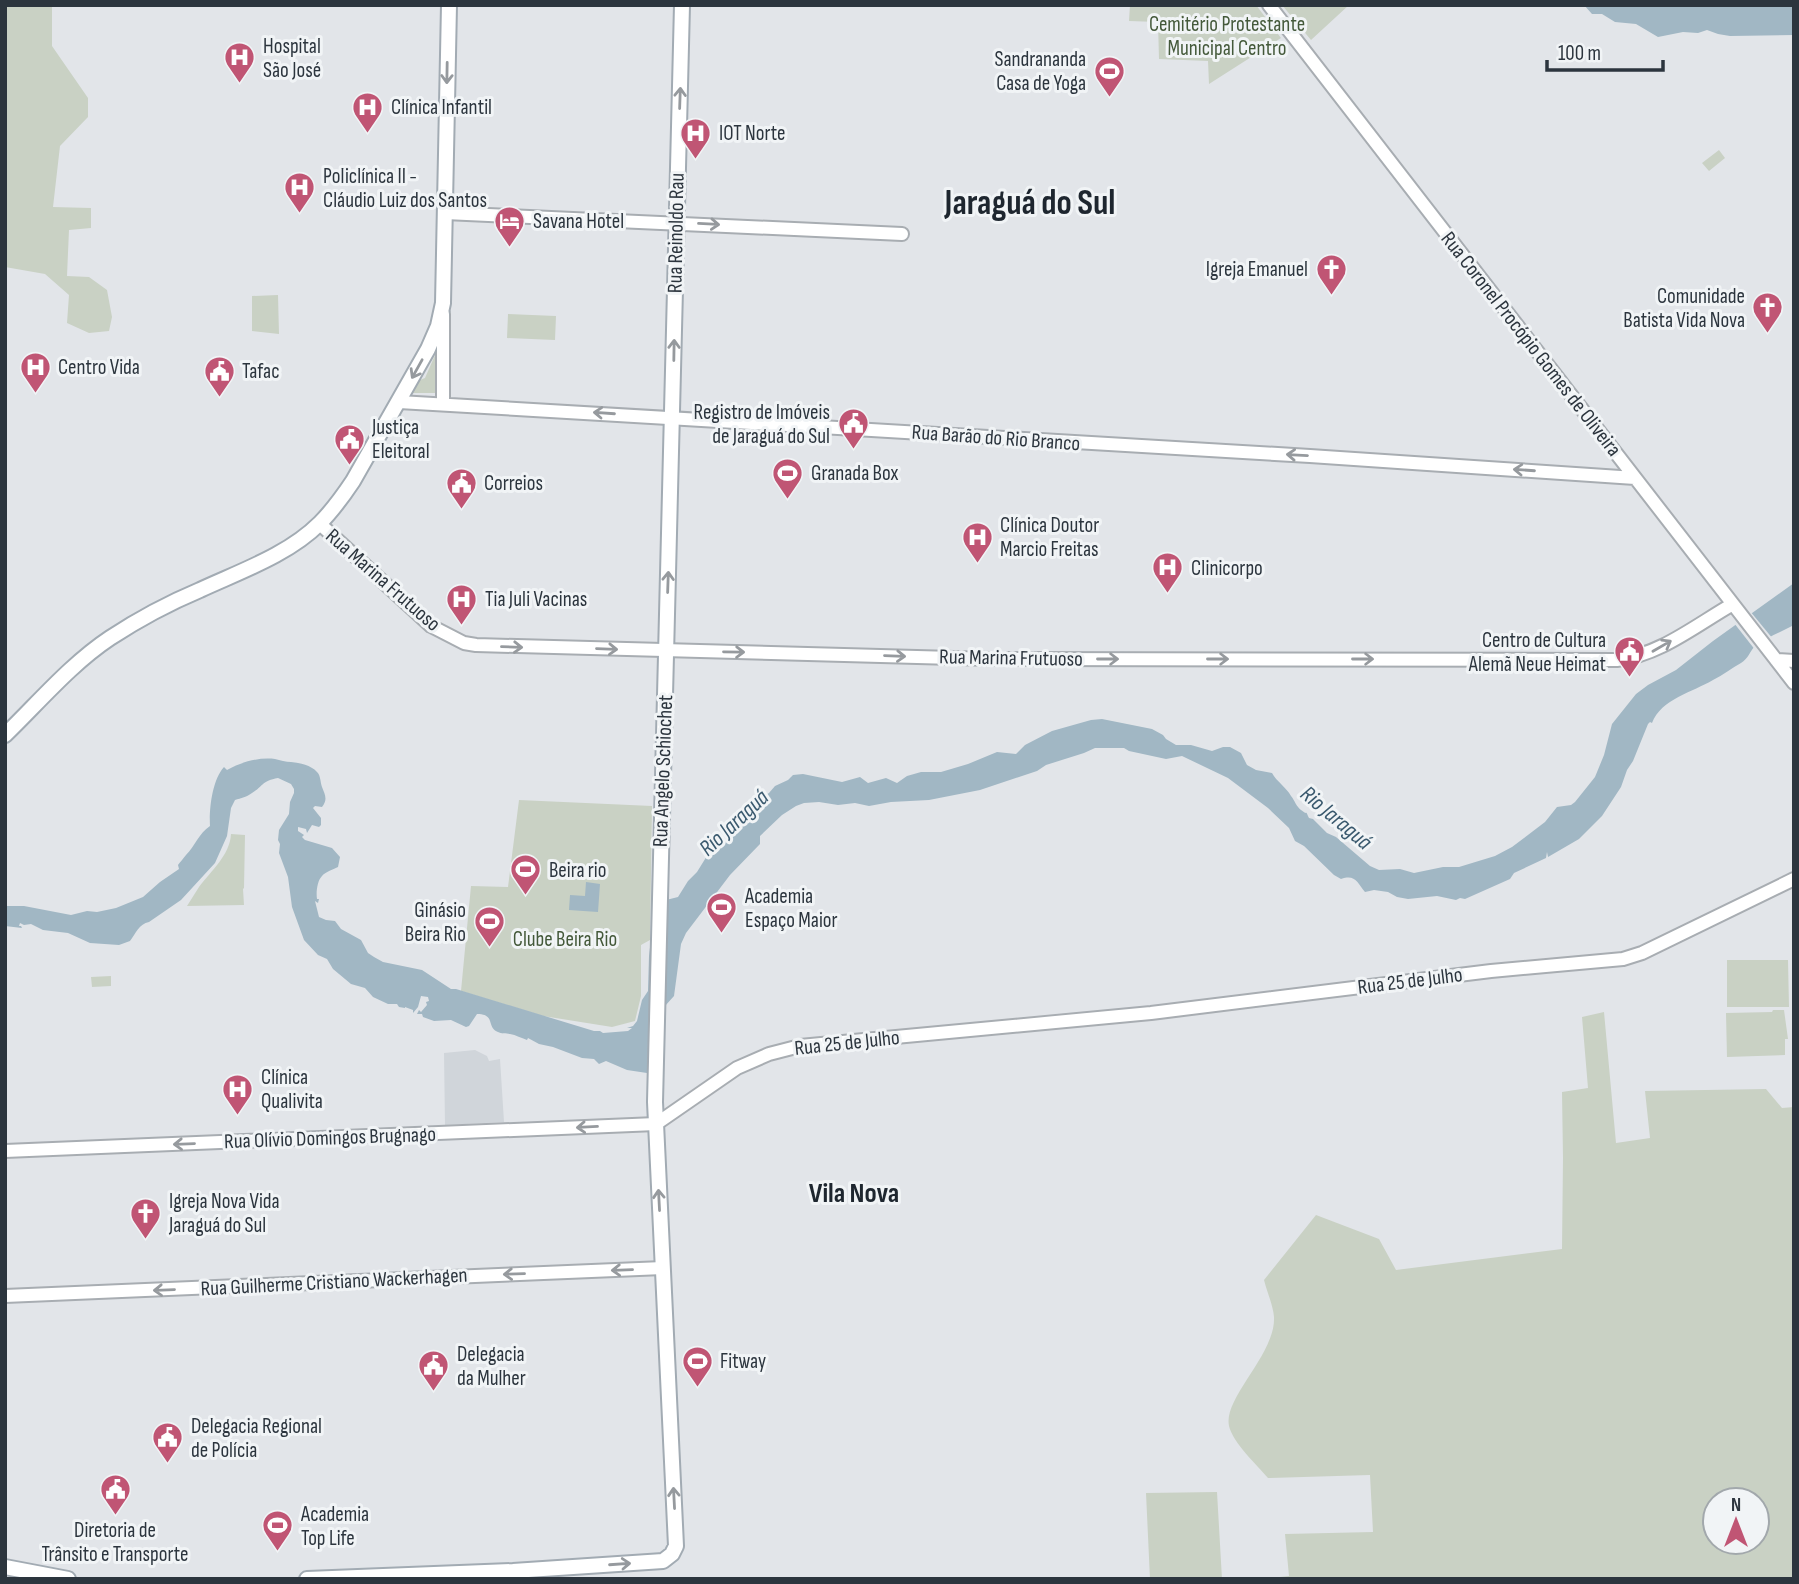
<svg xmlns="http://www.w3.org/2000/svg" width="1799" height="1584" font-family="'Sofia Sans Condensed',sans-serif">
<style>
.built{fill:#d0d5da}
.green{fill:#c9d1c4;fill-rule:evenodd}
.water{fill:#a1b7c4}
.pier{fill:#e2e5e9}
.lines{fill:none;stroke-linecap:round;stroke-linejoin:round}
.secondary-casing{stroke:#a8adb2;stroke-width:16}
.primary-casing{stroke:#a2abb3;stroke-width:18}
.secondary{stroke:#fff;stroke-width:12}
.primary{stroke:#fff;stroke-width:14}
.oneway{stroke:#969a9e}
.labels{text-anchor:middle;dominant-baseline:central;stroke-width:6;stroke-linejoin:round;paint-order:stroke}
.park-label{font-size:21px;fill:#44593a;stroke:#f1f4f6}
.poi-label{font-size:21px;fill:#2c353e;stroke:#f1f4f6;text-anchor:start}
.street-label{font-size:21px;fill:#2c353e;stroke:#f1f4f6}
.water-label{font-size:23px;font-style:italic;fill:#3a596e;stroke:#f1f4f6}
.district-label{font-size:28px;font-weight:bold;fill:#1e262f;stroke:#f1f4f6}
.town-label{font-size:35px;font-weight:bold;fill:#1e262f;stroke:#f1f4f6}
</style>
<rect width="100%" height="100%" fill="#e2e5e9"/>
<path class="built" d="M475,1050L487,1056L489,1061L500,1059L504,1122L445,1125L444,1053Z"/>
<path class="green" d="M5,5H52V46L88,98V117L60,146L53,207L91,208V228L69,230L67,276L89,277L107,290L112,317L109,331L89,333L67,323L69,295L45,274L5,267Z
M1130,5H1256L1281,38L1209,84L1208,61L1159,59L1158,22L1129,21Z
M1282,5H1349L1311,40Z
M1719,150L1725,158L1709,171L1702,163Z
M278,295L279,334L252,331V296Z
M508,314L556,316L555,340L507,338Z
M439,346L440,393H412L420,380L425,378Z
M519,800L652,806L650,940L641,945V996L635,1021L612,1027L543,1016L461,991L471,886L508,887Z
M231,834L245,835L244,888L243,889L244,905L187,906C191,900 195,893 199,887C211,871 230,855 231,834Z
M1727,960H1788L1789,1007H1727Z
M111,976V986L92,987L91,977Z
M1773,1010H1784L1788,1039H1785V1055L1727,1057L1726,1013L1772,1012Z
M1604,1012L1616,1143L1650,1138L1645,1091L1766,1089L1782,1108L1794,1107V1579H1261L1289,1576L1285,1534L1373,1532L1370,1475L1268,1478C1257,1465 1233,1443 1229,1426C1223,1398 1276,1354 1274,1317C1273,1305 1267,1292 1264,1280L1316,1215L1379,1239L1396,1270L1562,1249L1563,1158L1562,1092L1588,1088L1582,1017ZM1715,1500H1757V1542H1715Z
M1217,1492L1222,1579H1150L1146,1493Z"/>
<path class="water" d="M1584,5H1794V35L1730,36L1718,34L1707,30L1698,33L1683,32L1658,37L1636,24L1615,22L1602,14H1592Z
M1794,583V625C1781,632 1767,637 1755,646C1750,651 1748,659 1741,663C1732,668 1723,675 1713,680C1693,692 1661,699 1652,723L1650,722L1648,724L1633,761L1627,770L1621,787L1602,816L1579,839L1548,857L1547,852L1546,858L1514,873L1510,879L1465,899L1460,898L1456,900L1437,896L1408,899L1397,897L1388,892L1374,890L1365,892C1357,882 1355,874 1341,879L1334,875L1304,846L1295,841L1289,828L1268,808L1228,778L1182,756L1166,759L1129,751L1124,748H1095L1084,753L1046,765L1037,771L980,790L929,800L891,802L869,806L855,803L838,805L819,802L804,803L796,806L782,815L760,836V844L730,875L686,933L681,944L674,996L665,1006L664,1051L659,1066L647,1073L627,1070L606,1061L599,1064L594,1059L582,1058L553,1047L539,1044L528,1038L527,1040C521,1038 516,1035 510,1034C506,1033 501,1034 498,1032C486,1027 496,1014 477,1014L469,1026L466,1027L451,1020L434,1021L423,1017L422,1014H417L419,1010L421,1012L427,1005L426,1002L429,1001L428,997L421,996L418,1007L413,1013V1010L405,1007V1008L399,1007L397,1004H388L373,997L365,988L351,984L333,969L327,959L318,955L304,940L292,907L288,877L279,853L280,844L278,840L279,830L289,814L290,802L294,793V789L291,784L278,778C261,781 264,786 252,793C247,797 241,798 235,800L231,808L227,836L215,863L181,900L149,922C139,924 136,933 130,941L119,945L90,943L68,933L43,930L31,924L24,925L20,923L19,926H21L22,928L5,926V906H24L71,915L87,911L97,912L116,908L143,897L160,882L179,869L178,865C180,862 183,859 186,855C195,846 199,833 210,826C209,810 212,780 224,767L227,770C241,762 259,757 275,759C280,760 286,762 291,762C300,763 311,765 317,772C321,776 320,782 322,787C325,795 328,799 322,807L315,806L313,808L321,818V825L319,827L312,825L307,833L306,829L298,827V831L304,835L302,837L305,840L332,848L340,857L338,867C334,869 325,872 322,876C317,881 316,893 317,899H319L318,903L315,901L319,917L326,920L335,921L341,929L361,940L368,953L374,957L383,962L422,970L451,989H456L594,1031H600L603,1033L628,1031L632,1028H627L633,1026L637,1021L642,1000L648,991L649,956L652,931L666,900L678,897L688,881L697,872L710,851L724,843L729,834L738,828L762,797L769,793L775,786L788,780L793,775L803,774L842,782L860,777L868,783L886,778L897,783L907,776L921,772H941L968,764L997,752L1016,754L1025,745L1052,731L1091,720L1102,719L1152,729L1163,735L1166,739L1176,745H1191L1212,751L1223,747H1230L1241,753L1247,765L1256,770L1272,773C1277,782 1286,787 1291,796C1295,801 1296,806 1301,810C1310,817 1304,808 1309,818L1313,819L1327,833L1336,837L1370,866L1379,870L1400,869L1414,873L1443,867H1459L1495,856L1512,847L1545,822L1557,807L1571,805L1575,802L1595,777L1604,755L1612,724L1636,694L1648,685L1676,670L1713,641Z
M586,882L600,884L598,912L569,910L570,895L585,896Z"/>
<path class="pier" d="M1750,611L1773,639L1756,651L1734,623Z"/>
<g class="lines">
<defs>
<path id="secondary" d="M1269,5L1794,683
M445,213L902,234
M399,402L1310,456L1635,478
M443,404V314
M320,524L431,626L464,643L476,645L990,659L1617,660C1660,655 1696,625 1733,604
M1776,660L1794,661
M5,1151L656,1124L737,1068L769,1054L800,1046L1151,1013L1491,971L1623,959L1642,953L1794,879
M5,1296L663,1268"/>
<path id="primary" d="M5,735C39,702 71,664 110,638C139,619 169,603 200,590C241,571 288,555 320,523C333,510 343,496 353,481L428,349L438,326L443,303L449,5
M5,1567L68,1579
M307,1579L513,1571L663,1561L672,1554L676,1546L655,1102L682,5"/>
</defs>
<use href="#secondary" class="secondary-casing"/>
<use href="#primary" class="primary-casing"/>
<use href="#secondary" class="secondary"/>
<use href="#primary" class="primary"/>
</g>
<defs><path id="oneway-shaft" d="M-6 0H5M1.5-3L5.5 0L1.5 3" fill="none" stroke-width="1.6" stroke-linecap="round" stroke-linejoin="round" transform="scale(1.75)"/></defs>
<g class="oneway">
<use href="#oneway-shaft" transform="translate(447 73) rotate(91)"/>
<use href="#oneway-shaft" transform="translate(680 98) rotate(-88)"/>
<use href="#oneway-shaft" transform="translate(709 224) rotate(3)"/>
<use href="#oneway-shaft" transform="translate(674 350) rotate(-89)"/>
<use href="#oneway-shaft" transform="translate(417 369) rotate(119)"/>
<use href="#oneway-shaft" transform="translate(604 413) rotate(-176)"/>
<use href="#oneway-shaft" transform="translate(1297 455) rotate(-177)"/>
<use href="#oneway-shaft" transform="translate(1524 470) rotate(-176)"/>
<use href="#oneway-shaft" transform="translate(668 582) rotate(-88)"/>
<use href="#oneway-shaft" transform="translate(1662 646) rotate(-30)"/>
<use href="#oneway-shaft" transform="translate(512 647) rotate(2)"/>
<use href="#oneway-shaft" transform="translate(607 649) rotate(2)"/>
<use href="#oneway-shaft" transform="translate(734 652) rotate(1)"/>
<use href="#oneway-shaft" transform="translate(895 656) rotate(2)"/>
<use href="#oneway-shaft" transform="translate(1108 659)"/>
<use href="#oneway-shaft" transform="translate(1218 659)"/>
<use href="#oneway-shaft" transform="translate(1363 659)"/>
<use href="#oneway-shaft" transform="translate(587 1127) rotate(177)"/>
<use href="#oneway-shaft" transform="translate(184 1144) rotate(178)"/>
<use href="#oneway-shaft" transform="translate(659 1200) rotate(-93)"/>
<use href="#oneway-shaft" transform="translate(622 1270) rotate(178)"/>
<use href="#oneway-shaft" transform="translate(514 1274) rotate(178)"/>
<use href="#oneway-shaft" transform="translate(164 1290) rotate(178)"/>
<use href="#oneway-shaft" transform="translate(674 1498) rotate(-93)"/>
<use href="#oneway-shaft" transform="translate(620 1564) rotate(-4)"/>
</g>
<defs>
<symbol id="hospital-pin" viewBox="-11 -11 22 30"><path d="M0 17L-7.5 6A9.5 9.5 0 1 1 7.5 6Z" fill="#c05574" stroke="#f1f4f6"/><path d="M-5-5h3v3.5h4V-5h3V5h-3V1.5h-4V5h-3Z" fill="#fff"/></symbol>
<symbol id="stadium-pin" viewBox="-11 -11 22 30"><path d="M0 17L-7.5 6A9.5 9.5 0 1 1 7.5 6Z" fill="#c05574" stroke="#f1f4f6"/><path d="M0-5a6.5 5 0 1 0 0 10a6.5 5 0 1 0 0-10ZM-3.5-1.8h7v3.6h-7Z" fill="#fff"/></symbol>
<symbol id="hotel-pin" viewBox="-11 -11 22 30"><path d="M0 17L-7.5 6A9.5 9.5 0 1 1 7.5 6Z" fill="#c05574" stroke="#f1f4f6"/><path d="M-6-4.5h1.5V1H6V5H4.5V3h-9V5H-6ZM-4 0a1.8 1.8 0 1 1 3.6 0ZM.5 0V-2.5h3Q6-2.5 6 0Z" fill="#fff"/></symbol>
<symbol id="church-pin" viewBox="-11 -11 22 30"><path d="M0 17L-7.5 6A9.5 9.5 0 1 1 7.5 6Z" fill="#c05574" stroke="#f1f4f6"/><path d="M-1.2-6h2.4v3.5h3.3v2.4h-3.3V6h-2.4V-.1h-3.3v-2.4h3.3Z" fill="#fff"/></symbol>
<symbol id="civic-pin" viewBox="-11 -11 22 30"><path d="M0 17L-7.5 6A9.5 9.5 0 1 1 7.5 6Z" fill="#c05574" stroke="#f1f4f6"/><path d="M-.6-6.5H3V-4.5H.6V-3L4-1V1h2V6H-6V1h2V-1L-.6-3ZM-1.2 2.5V6h2.4V2.5Z" fill="#fff"/></symbol>
</defs>
<g fill-rule="evenodd">
<use href="#hospital-pin" x="222" y="40" width="35" height="47"/>
<use href="#stadium-pin" x="1092" y="54" width="35" height="47"/>
<use href="#hospital-pin" x="350" y="90" width="35" height="47"/>
<use href="#hospital-pin" x="678" y="116" width="35" height="47"/>
<use href="#hospital-pin" x="282" y="170" width="35" height="47"/>
<use href="#hotel-pin" x="492" y="204" width="35" height="47"/>
<use href="#church-pin" x="1314" y="252" width="35" height="47"/>
<use href="#church-pin" x="1750" y="290" width="35" height="47"/>
<use href="#hospital-pin" x="18" y="350" width="35" height="47"/>
<use href="#civic-pin" x="202" y="354" width="35" height="47"/>
<use href="#civic-pin" x="836" y="406" width="35" height="47"/>
<use href="#civic-pin" x="332" y="422" width="35" height="47"/>
<use href="#stadium-pin" x="770" y="456" width="35" height="47"/>
<use href="#civic-pin" x="444" y="466" width="35" height="47"/>
<use href="#hospital-pin" x="960" y="520" width="35" height="47"/>
<use href="#hospital-pin" x="1150" y="550" width="35" height="47"/>
<use href="#hospital-pin" x="444" y="582" width="35" height="47"/>
<use href="#civic-pin" x="1612" y="634" width="35" height="47"/>
<use href="#stadium-pin" x="508" y="852" width="35" height="47"/>
<use href="#stadium-pin" x="704" y="890" width="35" height="47"/>
<use href="#stadium-pin" x="472" y="904" width="35" height="47"/>
<use href="#hospital-pin" x="220" y="1072" width="35" height="47"/>
<use href="#church-pin" x="128" y="1196" width="35" height="47"/>
<use href="#stadium-pin" x="680" y="1344" width="35" height="47"/>
<use href="#civic-pin" x="416" y="1348" width="35" height="47"/>
<use href="#civic-pin" x="150" y="1420" width="35" height="47"/>
<use href="#civic-pin" x="98" y="1472" width="35" height="47"/>
<use href="#stadium-pin" x="260" y="1508" width="35" height="47"/>
</g>
<g class="labels">
<g class="park-label">
<text x="1227" y="24">Cemitério Protestante<tspan x="1227" dy="24">Municipal Centro</tspan></text>
<text x="565" y="939">Clube Beira Rio</text>
</g>
<g class="poi-label">
<text x="263" y="46">Hospital<tspan x="263" dy="24">São José</tspan></text>
<text x="1086" y="59" text-anchor="end">Sandrananda<tspan x="1086" dy="24">Casa de Yoga</tspan></text>
<text x="391" y="107">Clínica Infantil</text>
<text x="719" y="133">IOT Norte</text>
<text x="323" y="176">Policlínica II -<tspan x="323" dy="24">Cláudio Luiz dos Santos</tspan></text>
<text x="533" y="221">Savana Hotel</text>
<text x="1308" y="269" text-anchor="end">Igreja Emanuel</text>
<text x="1745" y="296" text-anchor="end">Comunidade<tspan x="1745" dy="24">Batista Vida Nova</tspan></text>
<text x="58" y="367">Centro Vida</text>
<text x="242" y="371">Tafac</text>
<text x="830" y="412" text-anchor="end">Registro de Imóveis<tspan x="830" dy="24">de Jaraguá do Sul</tspan></text>
<text x="372" y="427">Justiça<tspan x="372" dy="24">Eleitoral</tspan></text>
<text x="811" y="473">Granada Box</text>
<text x="484" y="483">Correios</text>
<text x="1000" y="525">Clínica Doutor<tspan x="1000" dy="24">Marcio Freitas</tspan></text>
<text x="1191" y="568">Clinicorpo</text>
<text x="485" y="599">Tia Juli Vacinas</text>
<text x="1606" y="640" text-anchor="end">Centro de Cultura<tspan x="1606" dy="24">Alemã Neue Heimat</tspan></text>
<text x="549" y="870">Beira rio</text>
<text x="745" y="896">Academia<tspan x="745" dy="24">Espaço Maior</tspan></text>
<text x="466" y="910" text-anchor="end">Ginásio<tspan x="466" dy="24">Beira Rio</tspan></text>
<text x="261" y="1077">Clínica<tspan x="261" dy="24">Qualivita</tspan></text>
<text x="169" y="1201">Igreja Nova Vida<tspan x="169" dy="24">Jaraguá do Sul</tspan></text>
<text x="457" y="1354">Delegacia<tspan x="457" dy="24">da Mulher</tspan></text>
<text x="720" y="1361">Fitway</text>
<text x="191" y="1426">Delegacia Regional<tspan x="191" dy="24">de Polícia</tspan></text>
<text x="301" y="1514">Academia<tspan x="301" dy="24">Top Life</tspan></text>
<text x="115" y="1530" text-anchor="middle">Diretoria de<tspan x="115" dy="24">Trânsito e Transporte</tspan></text>
</g>
<g class="street-label">
<text transform="translate(676 233) rotate(-89)">Rua Reinoldo Rau</text>
<text transform="translate(1531 344) rotate(52)">Rua Coronel Procópio Gomes de Oliveira</text>
<text transform="translate(996 438) rotate(4)">Rua Barão do Rio Branco</text>
<text transform="translate(383 580) rotate(41)">Rua Marina Frutuoso</text>
<text transform="translate(1011 658) rotate(1)">Rua Marina Frutuoso</text>
<text transform="translate(663 771) rotate(-88)">Rua Angelo Schiochet</text>
<text transform="translate(1410 981) rotate(-7)">Rua 25 de Julho</text>
<text transform="translate(847 1043) rotate(-6)">Rua 25 de Julho</text>
<text transform="translate(330 1138) rotate(-2)">Rua Olívio Domingos Brugnago</text>
<text transform="translate(334 1282) rotate(-3)">Rua Guilherme Cristiano Wackerhagen</text>
</g>
<g class="water-label">
<text transform="translate(1336 818) rotate(40)">Rio Jaraguá</text>
<text transform="translate(734 823) rotate(-43)">Rio Jaraguá</text>
</g>
<g class="district-label">
<text x="854" y="1193">Vila Nova</text>
</g>
<g class="town-label">
<text x="1030" y="203">Jaraguá do Sul</text>
</g>
</g>
<rect width="1799" height="1584" fill="none" stroke="#2c353e" stroke-width="14"/>
<g transform="translate(1736 1521)"><circle r="33" fill="#f1f4f6" stroke="#a2a8ac" stroke-width="2"/>
<path d="M0-5L12 26L0 18L-12 26Z" fill="#c05574"/>
<text y="-10" font-size="19" font-weight="bold" text-anchor="middle" fill="#2c353e">N</text>
</g>
<path d="M1547 60v10h116v-10" fill="none" stroke="#2c353e" stroke-width="3.5"/>
<text x="1558" y="60" font-size="21" fill="#2c353e" stroke="#f1f4f6" stroke-width="5" paint-order="stroke">100 m</text>
</svg>
